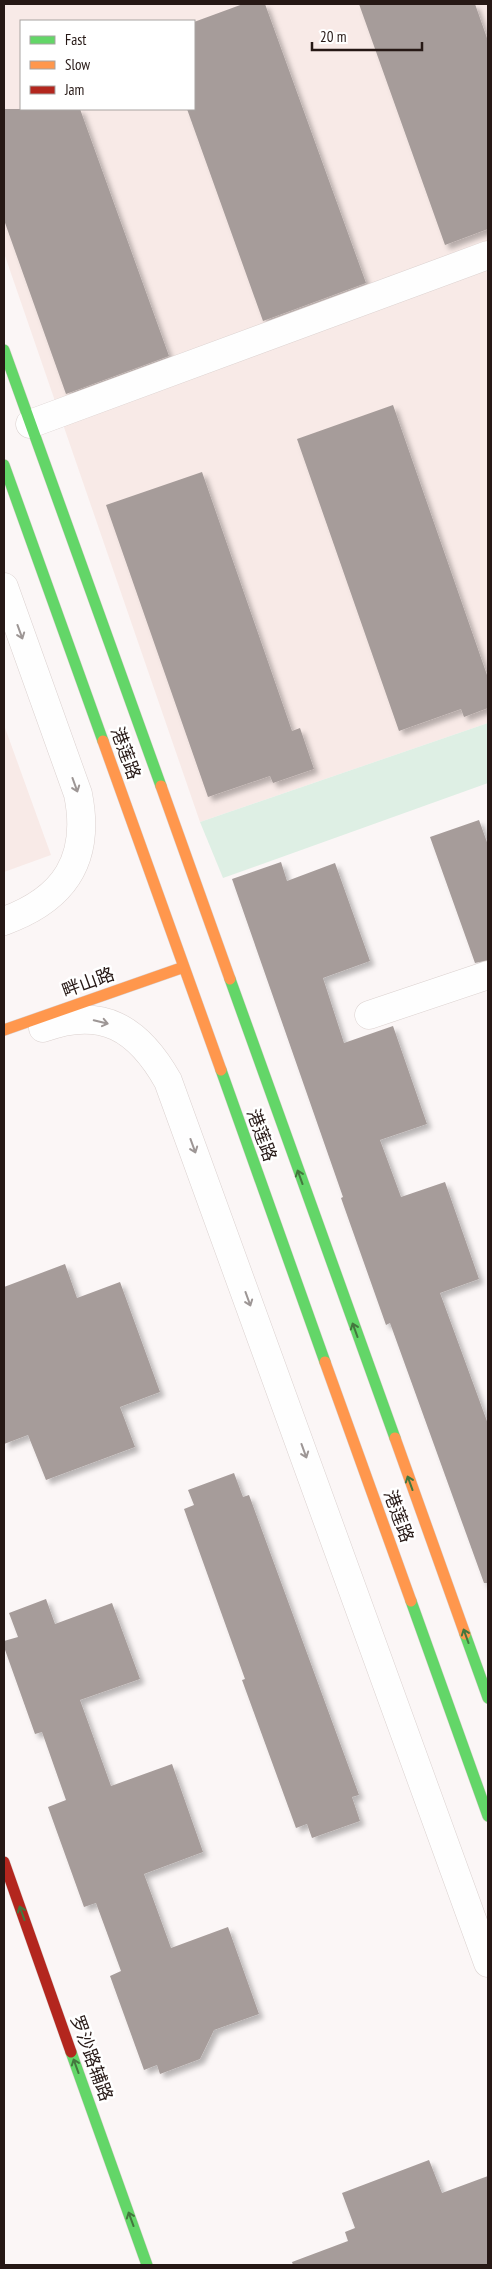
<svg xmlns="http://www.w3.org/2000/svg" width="492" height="2269" font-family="'PT Sans Narrow','Noto Sans SC',sans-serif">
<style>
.built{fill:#f8eae7;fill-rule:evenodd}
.green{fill:#deefe4}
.building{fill:#a69c9a;filter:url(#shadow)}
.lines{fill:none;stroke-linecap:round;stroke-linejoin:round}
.street-casing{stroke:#dbd1cf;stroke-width:29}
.fast-casing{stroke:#dbd1cf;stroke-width:12}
.slow-casing{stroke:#dbd1cf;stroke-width:12}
.jam-casing{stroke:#dbd1cf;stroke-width:12}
.street{stroke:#fefefe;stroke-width:28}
.fast{stroke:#63d668;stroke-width:11}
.slow{stroke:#ff974d;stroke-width:11}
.jam{stroke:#b3261e;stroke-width:11}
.oneway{stroke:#9d9695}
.oneway2{stroke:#44773e}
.labels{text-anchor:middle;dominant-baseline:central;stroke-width:5;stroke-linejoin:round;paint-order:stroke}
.street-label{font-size:18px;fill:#261815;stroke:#fff}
</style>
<defs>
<filter id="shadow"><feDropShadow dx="4.5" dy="4.5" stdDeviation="2.5" flood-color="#0004"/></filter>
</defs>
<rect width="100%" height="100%" fill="#fbf6f6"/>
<path class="built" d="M4,4H488V723L200,822L4,253ZM21,21H194V109H21Z
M4,725L51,855L4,872Z"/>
<path class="green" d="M488,723V783L223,878L200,822Z"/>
<path class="building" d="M243,4H265L366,283L263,321L187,109H194V22Z
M359,4H475L488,41V229L445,245Z
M4,109H80L169,356L66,394L4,220Z
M393,405L488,678V708L464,717L461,709L399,731L297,439Z
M202,472L292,731L300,728L314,769L273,783L270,776L208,797L106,505Z
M479,820L488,845V960L475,963L430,837Z
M281,862L287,881L335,863L370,961L323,978L344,1043L393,1026L427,1124L380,1140L401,1197L445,1182L479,1279L440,1293L488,1424V1583H484L390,1323L386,1325L341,1198L343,1197L232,879Z
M65,1264L77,1298L120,1282L160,1392L120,1407L135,1447L46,1480L28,1435L4,1444V1287Z
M234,1473L243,1497L249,1495L359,1795L352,1797L360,1821L312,1838L307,1824L296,1828L242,1680L245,1679L184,1509L194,1505L188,1490Z
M46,1599L55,1624L112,1603L140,1679L80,1700L111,1786L172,1764L203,1852L144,1874L171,1948L228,1927L259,2014L214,2030L200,2059L160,2074L157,2065L144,2070L110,1976L121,1971L96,1903L84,1907L48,1807L66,1800L42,1732L35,1734L4,1647V1641L18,1637L9,1613Z
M429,2160L442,2193L488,2176V2265H293L292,2262L348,2241L345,2232L355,2228L342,2193Z"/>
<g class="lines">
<defs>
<path id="street" d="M30,424L488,255
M4,587L78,794C91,859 65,899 4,921
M369,1015L488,975
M43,1028C102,1006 138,1028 168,1081L488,1963"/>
<path id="fast" d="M4,350L161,786
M4,465L103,741
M230,979L395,1438
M221,1070L325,1362
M411,1601L488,1816
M465,1634L488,1698
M71,2052L147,2265"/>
<path id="slow" d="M103,741L221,1070
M161,786L230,979
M4,1030L184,967
M325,1362L411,1601
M395,1438L465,1634"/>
<path id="jam" d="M4,1862L71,2052"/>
</defs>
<use href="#street" class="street-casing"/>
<use href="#fast" class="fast-casing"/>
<use href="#slow" class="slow-casing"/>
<use href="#jam" class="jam-casing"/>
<use href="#street" class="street"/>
<use href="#fast" class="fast"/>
<use href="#slow" class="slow"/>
<use href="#jam" class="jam"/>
</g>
<defs><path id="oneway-shaft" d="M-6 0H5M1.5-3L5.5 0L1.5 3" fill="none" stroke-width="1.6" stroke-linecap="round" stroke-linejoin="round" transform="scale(1.25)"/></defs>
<g class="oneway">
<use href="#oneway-shaft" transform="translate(20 632) rotate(70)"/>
<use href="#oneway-shaft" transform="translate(75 785) rotate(70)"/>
<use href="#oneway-shaft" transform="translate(101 1022) rotate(14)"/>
<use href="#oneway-shaft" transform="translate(193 1146) rotate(70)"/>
<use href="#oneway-shaft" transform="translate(248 1299) rotate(70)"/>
<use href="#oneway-shaft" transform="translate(304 1451) rotate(70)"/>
</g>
<g class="oneway2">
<use href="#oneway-shaft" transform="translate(300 1177) rotate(-110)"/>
<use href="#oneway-shaft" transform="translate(355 1330) rotate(-110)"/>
<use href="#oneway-shaft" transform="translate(410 1483) rotate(-110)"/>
<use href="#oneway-shaft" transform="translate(466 1636) rotate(-110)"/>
<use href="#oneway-shaft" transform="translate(22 1913) rotate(-110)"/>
<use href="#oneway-shaft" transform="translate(76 2066) rotate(-110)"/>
<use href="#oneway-shaft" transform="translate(131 2219) rotate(-110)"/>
</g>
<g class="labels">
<g class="street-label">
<text transform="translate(126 753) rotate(70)">港莲路</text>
<text transform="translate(88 982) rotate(-20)">畔山路</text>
<text transform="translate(262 1135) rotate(70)">港莲路</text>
<text transform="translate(399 1516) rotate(70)">港莲路</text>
<text transform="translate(92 2058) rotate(70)">罗沙路辅路</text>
</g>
</g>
<rect width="492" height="2269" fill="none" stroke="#261815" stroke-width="10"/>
<rect x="20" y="20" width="175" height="90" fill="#ffffff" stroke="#a8a3a1"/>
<rect x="30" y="36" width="25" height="8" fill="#63d668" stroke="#a8a3a1"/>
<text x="65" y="45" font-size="15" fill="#261815">Fast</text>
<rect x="30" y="61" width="25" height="8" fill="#ff974d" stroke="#a8a3a1"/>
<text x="65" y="70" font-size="15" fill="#261815">Slow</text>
<rect x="30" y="86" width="25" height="8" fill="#b3261e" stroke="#a8a3a1"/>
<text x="65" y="95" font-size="15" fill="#261815">Jam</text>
<path d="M312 42v8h110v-8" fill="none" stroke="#261815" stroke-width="2.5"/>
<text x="320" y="42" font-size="15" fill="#261815" stroke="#ffffff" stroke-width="4" paint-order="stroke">20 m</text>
</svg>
